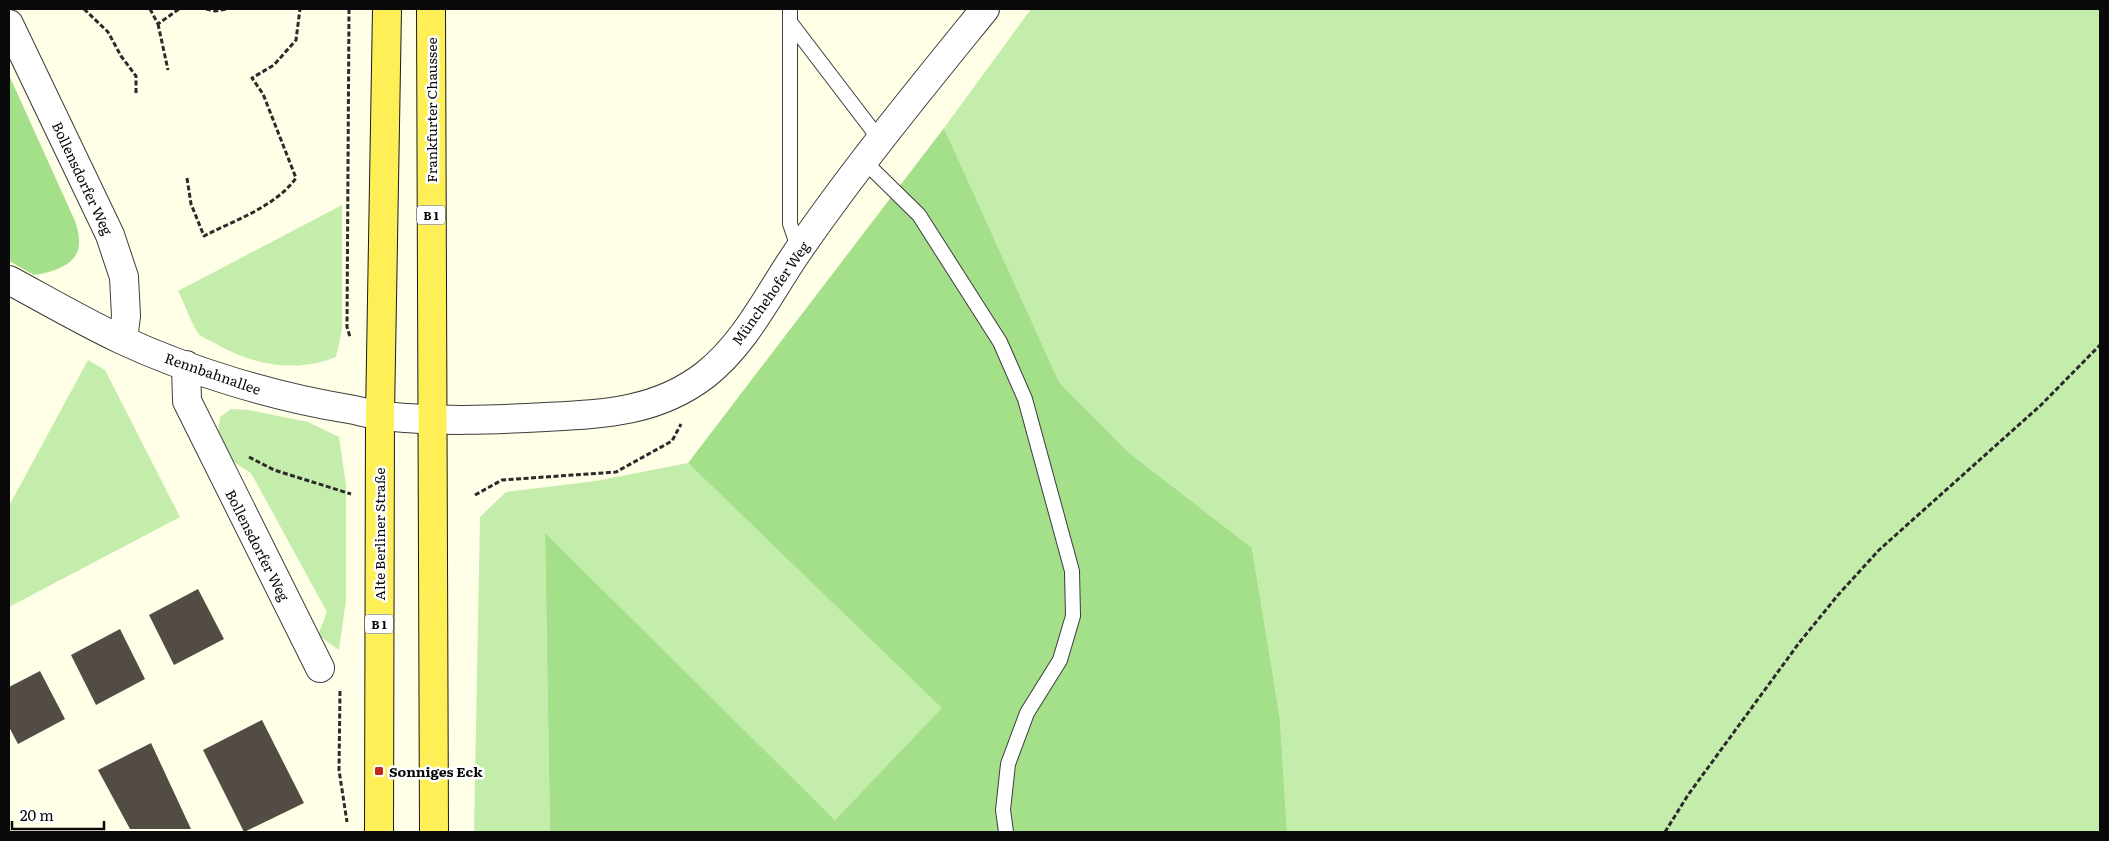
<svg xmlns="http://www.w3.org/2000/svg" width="2109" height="841" font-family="Literata,serif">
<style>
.green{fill:#c4edac}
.forest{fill:#a4df8a}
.building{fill:#534c45}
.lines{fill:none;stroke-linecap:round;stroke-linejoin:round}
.service-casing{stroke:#3c3c3c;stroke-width:16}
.minor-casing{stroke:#3c3c3c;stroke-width:30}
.primary-casing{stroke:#1a1a1a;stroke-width:30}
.path{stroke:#2b2b2b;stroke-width:3;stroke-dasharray:5 2.5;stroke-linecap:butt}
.service{stroke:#fff;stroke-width:14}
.minor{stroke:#fff;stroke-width:28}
.primary{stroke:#ffef56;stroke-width:28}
.poi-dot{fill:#c62615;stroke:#fff;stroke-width:2}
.labels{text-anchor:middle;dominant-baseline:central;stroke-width:5;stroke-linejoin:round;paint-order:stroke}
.shield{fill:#fff;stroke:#535353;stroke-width:1}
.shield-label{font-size:12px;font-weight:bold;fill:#090909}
.street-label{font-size:14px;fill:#090909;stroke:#fff}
.poi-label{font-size:14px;font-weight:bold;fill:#090909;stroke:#fff;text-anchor:start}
</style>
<rect width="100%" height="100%" fill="#fffee6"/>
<path class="green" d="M1031,9H2100V832H1287L1280,719L1252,548L1128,452L1059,382L944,128Z
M342,205V330L336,357C297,373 253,365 218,345C212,341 202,338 198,333C190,321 185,304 178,291Z
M88,360L105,370L180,517L9,607V506Z
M231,409L249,410L308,422L339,437L346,485V600L339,650L318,635L327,612L251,473L232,461L218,432L220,417Z
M688,463L943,708L835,820L545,534L550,832H474L480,517L506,492L596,481Z"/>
<path class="forest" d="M9,75L75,221C77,227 79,234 79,240C81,265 53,272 34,275L9,261Z
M944,128L1059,382L1128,452L1252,548L1280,719L1287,832H550L545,533L835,820L942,708L688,463Z"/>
<path class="building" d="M198,589L224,639L174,665L149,615Z
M120,629L145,679L96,705L71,655Z
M40,671L65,719L18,744L9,727V687Z
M262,720L304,803L244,832L203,750Z
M151,743L191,829H130L98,770Z"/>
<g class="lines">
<defs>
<path id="service" d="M790,9V224L799,250
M790,22L880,140
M865,162L919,215L1000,342L1025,399L1072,571L1073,616L1060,660L1027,713L1008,764L1003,810L1006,832"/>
<path id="minor" d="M9,24L110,235L124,277L126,316L123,340
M9,280C46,300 82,321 120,339C188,371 275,397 349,409C361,411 372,415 384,416C438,422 492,420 546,417C604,414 657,412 705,375C746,343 769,293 798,251C856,167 921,88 985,9
M186,365L187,401L320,668"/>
<path id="primary" d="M431,9L434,832
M379,832L380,416L387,9"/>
</defs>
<use href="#service" class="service-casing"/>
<use href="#minor" class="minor-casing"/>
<use href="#primary" class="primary-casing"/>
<path class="path" d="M84,9L108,32L121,56L136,76V93
M150,9L158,24L179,9
M206,9L215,11L227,9
M349,9L347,327L350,337
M158,24L168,70
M187,178L191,204L204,236C235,220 275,207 296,178L263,94L252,78L274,65L296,40L300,9
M249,457L274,470L351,494
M475,495L502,480L616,472L672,441L681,424
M340,691L339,770L347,822
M1665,832L1688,795L1799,643L1838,595L1879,550L2041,405L2100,345"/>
<use href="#service" class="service"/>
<use href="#minor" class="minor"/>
<use href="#primary" class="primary"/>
</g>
<rect class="poi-dot" x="374" y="766" width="10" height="10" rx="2.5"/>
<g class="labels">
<g class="shield">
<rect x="417" y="205.5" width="28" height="19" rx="4"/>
<rect x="365" y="614.5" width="28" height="19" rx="4"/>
</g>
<g class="shield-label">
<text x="431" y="215">B 1</text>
<text x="379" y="624">B 1</text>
</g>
<g class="street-label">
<text transform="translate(431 110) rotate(-90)">Frankfurter Chaussee</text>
<text transform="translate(83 178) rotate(65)">Bollensdorfer Weg</text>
<text transform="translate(770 293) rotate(-55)">Münchehofer Weg</text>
<text transform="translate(213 373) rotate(19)">Rennbahnallee</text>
<text transform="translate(379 534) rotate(-90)">Alte Berliner Straße</text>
<text transform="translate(258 545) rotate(63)">Bollensdorfer Weg</text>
</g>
<g class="poi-label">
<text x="389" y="771">Sonniges Eck</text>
</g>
</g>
<rect width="2109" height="841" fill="none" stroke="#090909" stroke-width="20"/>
<path d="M12 821v8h92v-8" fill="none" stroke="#090909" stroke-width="2.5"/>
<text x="20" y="821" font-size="15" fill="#090909" stroke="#ffffff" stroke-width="4" paint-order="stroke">20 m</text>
</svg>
